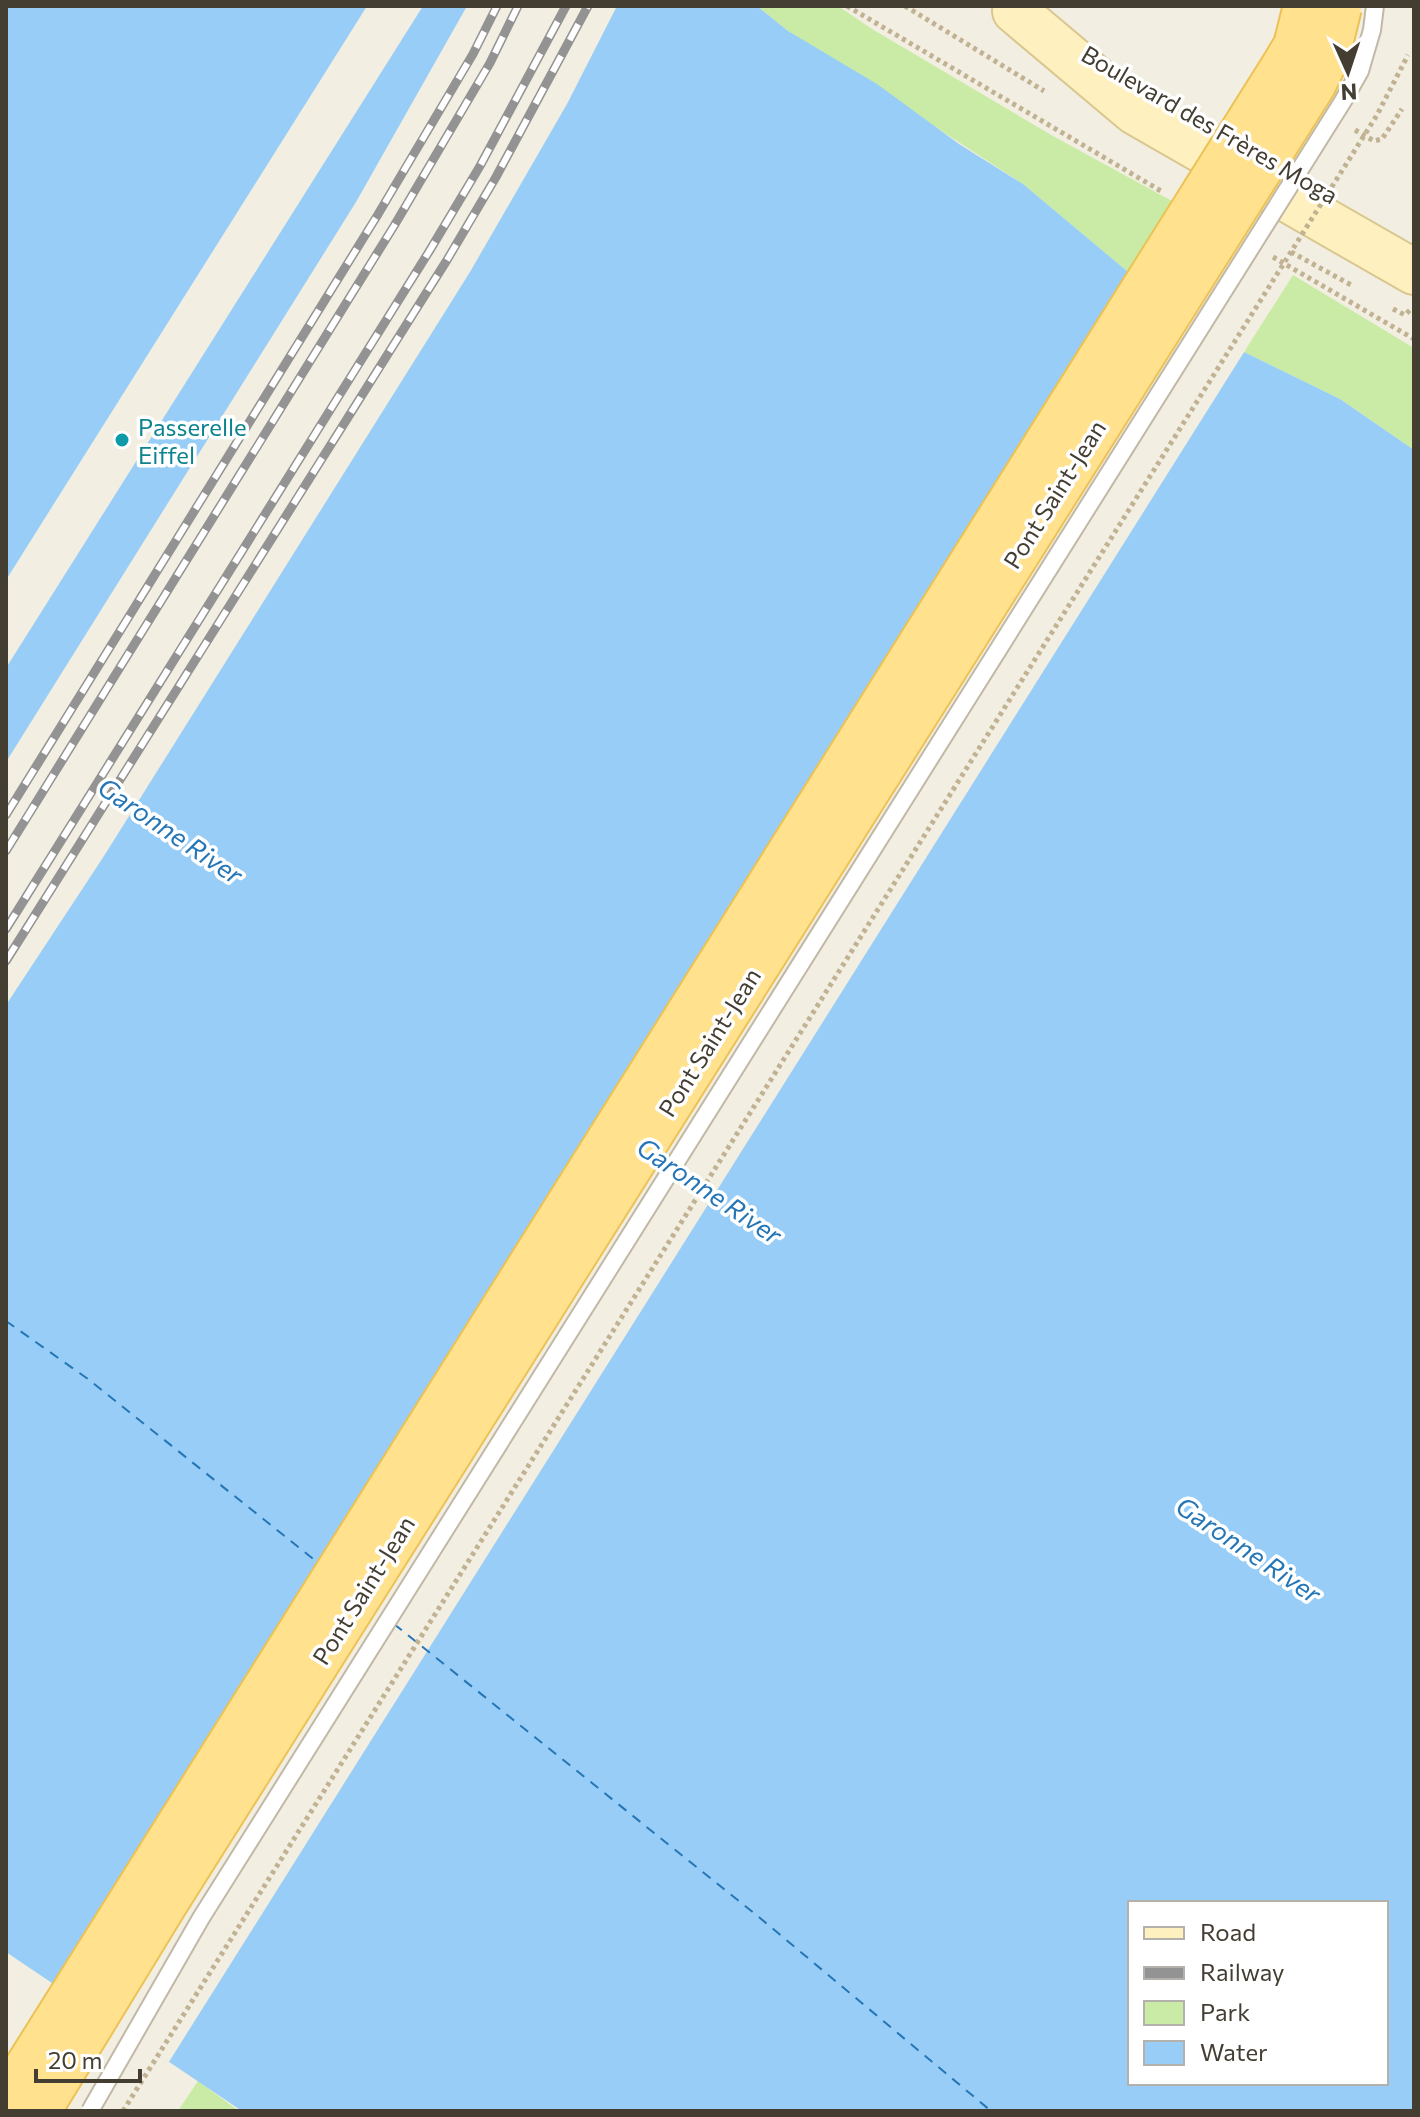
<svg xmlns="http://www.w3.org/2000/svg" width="1420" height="2117" font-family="Commissioner,sans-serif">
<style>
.green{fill:#caeba6}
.water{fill:#97cdf6;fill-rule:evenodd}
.pier{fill:#f2eee1}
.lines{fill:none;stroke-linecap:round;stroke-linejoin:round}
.ferry{stroke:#2476b7;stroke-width:2;stroke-dasharray:10 8;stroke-linecap:butt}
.lane-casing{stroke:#c1b8a6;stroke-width:20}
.secondary-casing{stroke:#d9c78f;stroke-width:48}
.path{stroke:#c1b293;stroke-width:5;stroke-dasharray:4 4;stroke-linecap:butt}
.lane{stroke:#fff;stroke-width:16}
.secondary{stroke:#fff1bf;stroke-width:44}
.rail-casing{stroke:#939393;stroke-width:9}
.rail{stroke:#fff;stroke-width:6;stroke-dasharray:18;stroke-linecap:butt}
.lane-bridge-casing{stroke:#c1b8a6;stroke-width:20;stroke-linecap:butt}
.primary-bridge-casing{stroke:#edc255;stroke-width:48;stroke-linecap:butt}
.path-bridge{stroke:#c1b293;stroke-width:5;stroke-dasharray:4 4;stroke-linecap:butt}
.lane-bridge{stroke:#fff;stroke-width:16}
.primary-bridge{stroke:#ffe18e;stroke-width:44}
.culture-dot{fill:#0f9aa8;stroke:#fff;stroke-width:3}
.labels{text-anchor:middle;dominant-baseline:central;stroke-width:7;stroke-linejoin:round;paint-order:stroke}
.street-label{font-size:24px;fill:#443d32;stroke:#fff}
.culture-label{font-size:24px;fill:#0d838f;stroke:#fff;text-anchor:start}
.water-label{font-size:26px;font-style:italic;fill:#2476b7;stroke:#fff}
</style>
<rect width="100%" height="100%" fill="#f2eee1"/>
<path class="green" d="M757,6H838L872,29L1053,136L1172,201L1128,272L1023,184L788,31Z
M1293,275L1414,348V450L1340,399L1244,352Z
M198,2081L239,2111H178Z"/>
<path class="water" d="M6,6H757L788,31L877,84L959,144L1023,184L1128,272L1244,352L1340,399L1414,450V2111H242L6,1952ZM1130,1903H1386V2083H1130Z"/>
<path class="pier" d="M367,6H423L6,668V580Z
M467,6H617L567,104L470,272L104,856L6,1005V762L356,202Z
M1130,269L1246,349L167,2065L50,1987Z"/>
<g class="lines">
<path class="ferry" d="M6,1321L88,1379L317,1562
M394,1624L760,1918L991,2111"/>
<defs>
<path id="lane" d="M1372,30L1375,6"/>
<path id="secondary" d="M1015,11L1135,112L1414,272"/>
</defs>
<use href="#lane" class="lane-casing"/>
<use href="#secondary" class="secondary-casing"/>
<path class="path" d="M847,6L1161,191
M905,6L1044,91
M1355,130L1374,141L1382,139L1402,109
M1291,252L1353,286
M1273,257L1414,339
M1393,309L1405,315L1411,309"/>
<use href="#lane" class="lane"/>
<use href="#secondary" class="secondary"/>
<defs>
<path id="rail" d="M6,815L377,216L473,54L497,6
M6,851L394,226L490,63L518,6
M6,929L430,250L480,166L566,6
M6,961L447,260L496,177L588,6"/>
</defs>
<use href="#rail" class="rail-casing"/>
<use href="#rail" class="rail"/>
<defs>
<path id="lane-bridge" d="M90,2111L201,1918L1343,101L1360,71L1372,30"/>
<path id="primary-bridge" d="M6,2101L1284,66L1296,46L1306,6
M38,2111L165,1903L1314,83L1327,56L1339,7"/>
</defs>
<use href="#lane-bridge" class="lane-bridge-casing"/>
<use href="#primary-bridge" class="primary-bridge-casing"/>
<path class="path-bridge" d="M123,2111L1377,115L1408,55"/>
<use href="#lane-bridge" class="lane-bridge"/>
<use href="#primary-bridge" class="primary-bridge"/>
</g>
<circle class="culture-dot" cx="122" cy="440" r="8"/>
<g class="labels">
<g class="street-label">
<text transform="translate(1210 124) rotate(30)">Boulevard des Frères Moga</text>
<text transform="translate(1054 494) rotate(-58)">Pont Saint-Jean</text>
<text transform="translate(709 1042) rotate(-58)">Pont Saint-Jean</text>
<text transform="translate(363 1590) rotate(-58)">Pont Saint-Jean</text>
</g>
<g class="culture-label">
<text x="138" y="426">Passerelle<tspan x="138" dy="28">Eiffel</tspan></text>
</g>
<g class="water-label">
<text transform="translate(171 830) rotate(34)">Garonne River</text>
<text transform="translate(710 1190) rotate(34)">Garonne River</text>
<text transform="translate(1249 1549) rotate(34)">Garonne River</text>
</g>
</g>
<rect width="1420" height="2117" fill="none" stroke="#443d32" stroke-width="16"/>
<rect x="1128" y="1901" width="260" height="184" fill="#ffffff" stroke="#b4b1ad" stroke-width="2"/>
<rect x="1144" y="1927" width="40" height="12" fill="#fff1bf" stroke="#b4b1ad" stroke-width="2"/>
<text x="1200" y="1941" font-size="24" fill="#443d32">Road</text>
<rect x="1144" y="1967" width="40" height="12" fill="#939393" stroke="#b4b1ad" stroke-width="2"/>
<text x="1200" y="1981" font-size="24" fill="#443d32">Railway</text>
<rect x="1144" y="2001" width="40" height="24" fill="#caeba6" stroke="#b4b1ad" stroke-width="2"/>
<text x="1200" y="2021" font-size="24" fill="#443d32">Park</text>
<rect x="1144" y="2041" width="40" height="24" fill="#97cdf6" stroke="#b4b1ad" stroke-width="2"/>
<text x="1200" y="2061" font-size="24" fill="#443d32">Water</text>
<g transform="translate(1348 72) rotate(177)" stroke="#ffffff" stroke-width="6" paint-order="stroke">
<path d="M0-6L14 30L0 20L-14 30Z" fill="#443d32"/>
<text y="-12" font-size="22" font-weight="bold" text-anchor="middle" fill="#443d32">N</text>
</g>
<path d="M36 2069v12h104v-12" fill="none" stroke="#443d32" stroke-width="4"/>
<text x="48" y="2069" font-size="24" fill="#443d32" stroke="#ffffff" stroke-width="6" paint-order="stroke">20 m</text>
</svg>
